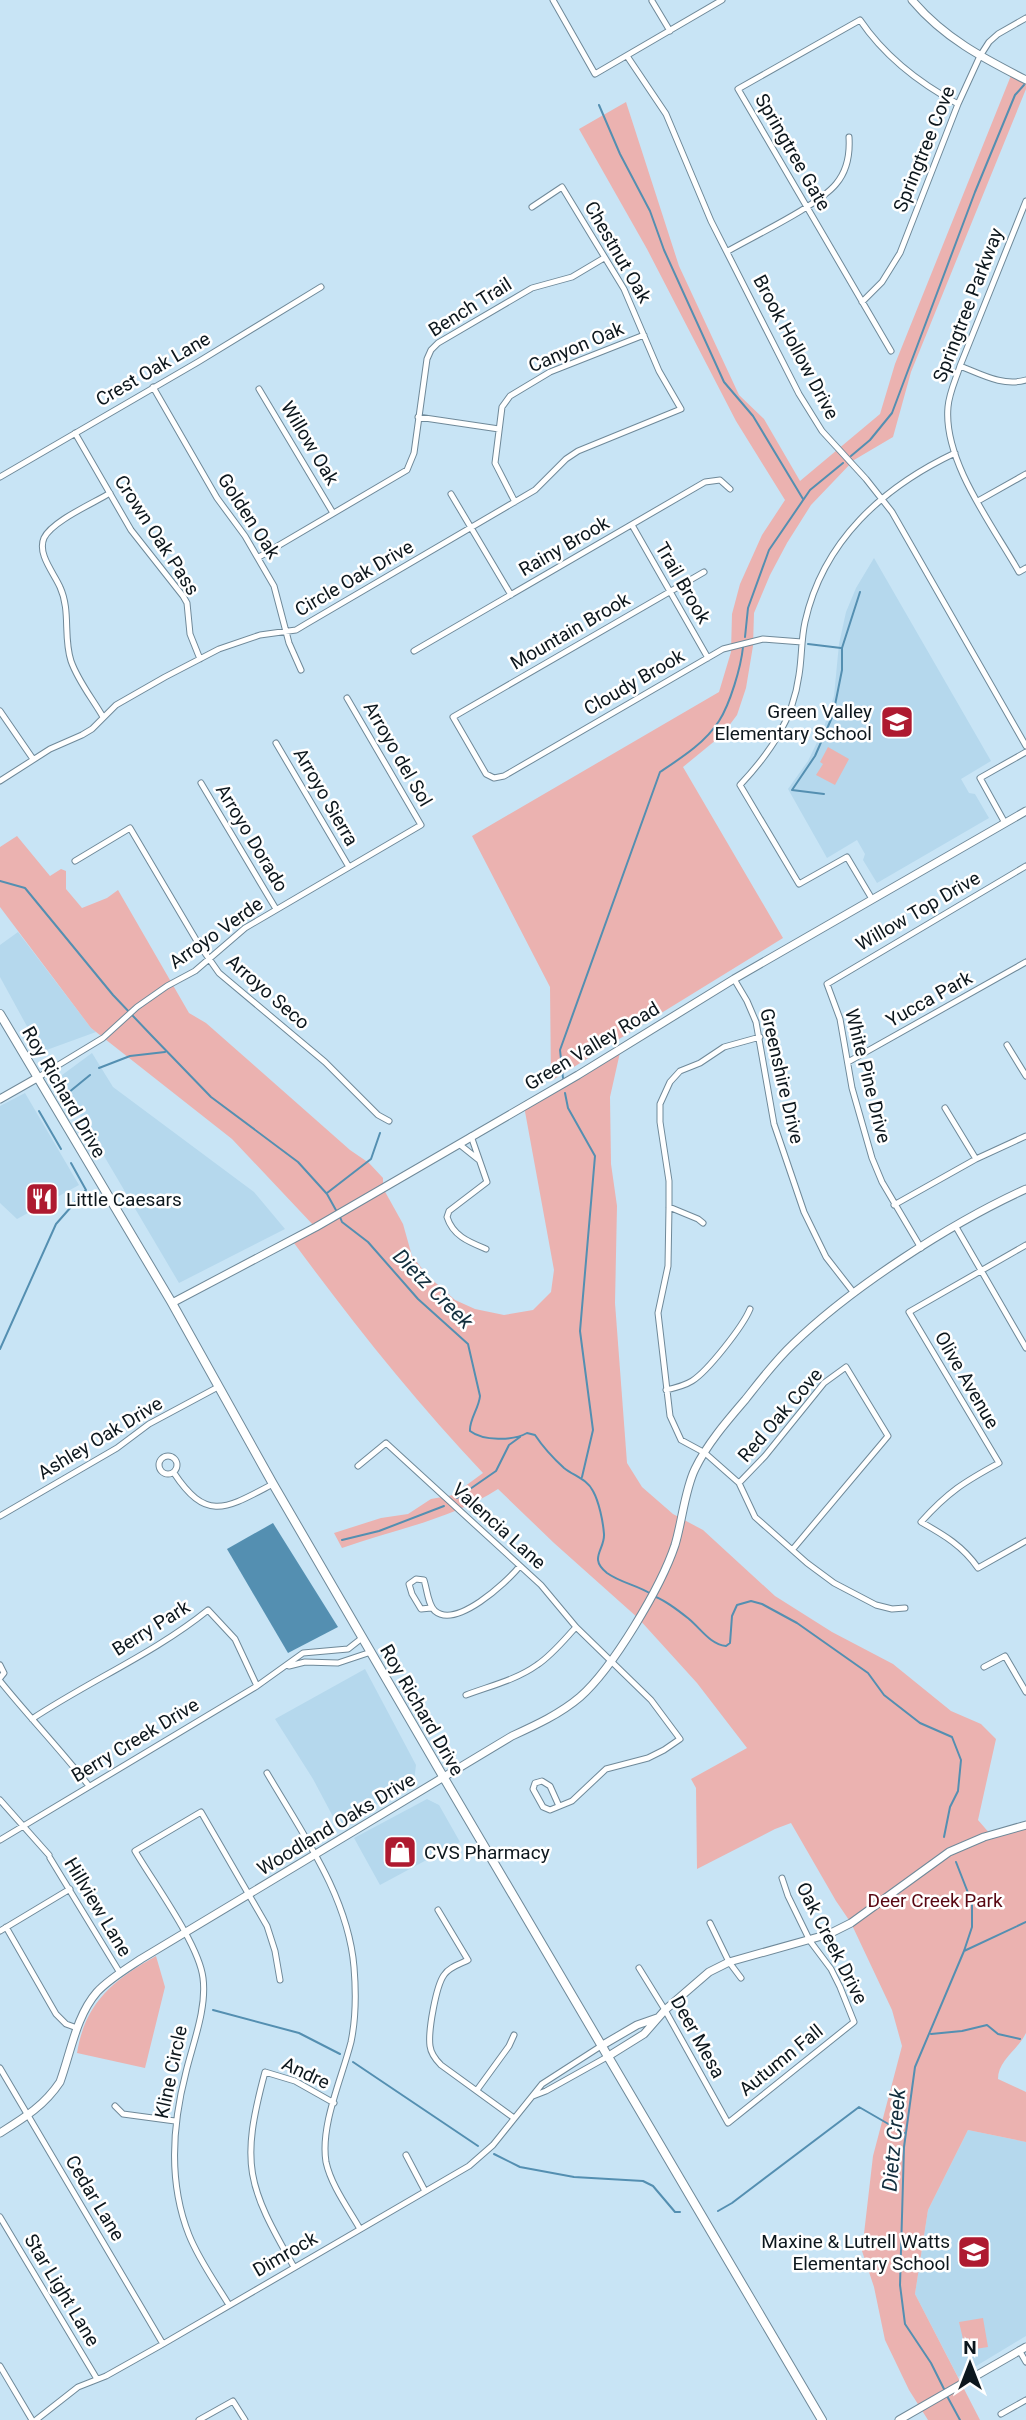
<svg xmlns="http://www.w3.org/2000/svg" width="1026" height="2420" font-family="Roboto,sans-serif">
<style>
.built{fill:#b5d8ed}
.green{fill:#ebb2b0}
.water{fill:#548fb1}
.lines{fill:none;stroke-linecap:round;stroke-linejoin:round}
.stream{stroke:#548fb1;stroke-width:2}
.street-casing{stroke:#6f8999;stroke-width:7}
.secondary-casing{stroke:#6f8999;stroke-width:9}
.primary-casing{stroke:#6f8999;stroke-width:10}
.street{stroke:#fff;stroke-width:5}
.secondary{stroke:#fff;stroke-width:7}
.primary{stroke:#fff;stroke-width:8}
.labels{text-anchor:middle;dominant-baseline:central;stroke-width:5;stroke-linejoin:round;paint-order:stroke}
.street-label{font-size:19px;fill:#0d171d;stroke:#fff}
.poi-label{font-size:19px;fill:#0d171d;stroke:#fff;text-anchor:end}
.park-label{font-size:19px;fill:#580813;stroke:#fff}
.water-label{font-size:21px;font-style:italic;fill:#132f3e;stroke:#fff}
</style>
<rect width="100%" height="100%" fill="#c8e4f5"/>
<path class="built" d="M874,558L991,761L961,779L969,793L975,794L989,818L877,883L863,860L865,854L857,840L827,858L788,789L808,761L823,730L834,696L839,644L846,612L856,588Z
M18,932L91,1028L96,1032L41,1052L0,977V945Z
M92,1053L113,1087L254,1192L285,1229L179,1283L58,1078Z
M25,1093L79,1185L17,1219L0,1203V1106Z
M365,1669L416,1765L414,1781L339,1828L313,1779L275,1719Z
M427,1799L439,1805L460,1842L380,1885L354,1838Z
M968,2130L1026,2142V2336L958,2377L915,2294L928,2210Z"/>
<path class="green" d="M1012,73L1026,80V89L911,372L893,437L854,460L811,505L787,543L770,575L754,613L753,646L746,688L737,715L722,735L683,767L783,938L551,1081L550,987L472,836L719,692L731,652L732,614L740,584L762,535L785,500L736,421L647,249L579,129L626,102L679,266L739,395L764,419L800,481L880,414L895,364Z
M828,747L849,759L835,785L816,775L823,764L820,762Z
M17,836L50,876L61,869L66,871V889L82,908L107,898L118,890L189,1013L206,1023L350,1150L369,1163L383,1178V1188L403,1224L412,1256L428,1276L455,1300L475,1309L504,1315L533,1310L551,1292L554,1270L524,1106L621,1048L610,1097L611,1164L617,1206L615,1303L627,1463L642,1487L673,1514L703,1530L775,1596L832,1632L893,1664L951,1711L981,1724L996,1739L978,1820L991,1835L1026,1825V2033C1018,2050 998,2060 998,2079L1026,2092V2142L968,2130L928,2210L915,2294L980,2420H928L909,2390L885,2340L874,2287L862,2251L873,2156L902,2046L892,2010L851,1923L836,1901L791,1823L775,1829L697,1869L696,1788L691,1779L747,1748L697,1683L638,1618L554,1543L498,1489C452,1519 393,1530 342,1548L334,1533L381,1518L408,1514L431,1499L453,1495L483,1473C415,1401 353,1323 294,1243L315,1227L232,1139L91,1028L0,907V847Z
M156,1956L165,1987L145,2068L77,2053C85,2003 113,1980 156,1956Z
M983,2318L988,2347L969,2350L967,2338L963,2339L959,2322Z"/>
<path class="water" d="M273,1523L338,1627L288,1653L227,1549Z"/>
<g class="lines">
<path class="stream" d="M599,105L620,154L650,211L664,250L724,382L753,416L803,499
M851,456L870,440L892,413L975,192L1015,95L1024,85
M745,637L748,608L769,550L810,490L843,463
M808,644L841,648
M824,794L792,790L815,756L833,715L842,670V648L860,592
M0,881L25,888L113,995L152,1036L211,1097L298,1162L327,1194L337,1212
M99,1068L130,1056L165,1052
M563,1078L560,1050L660,772C681,758 705,743 719,721C730,704 741,667 743,647
M68,1093L90,1075
M565,1093L568,1108L595,1156L580,1331L593,1430L582,1477
M39,1111L61,1149
M327,1193L371,1159L380,1133
M340,1217L342,1222L368,1242L418,1299L468,1344L480,1396C479,1408 469,1420 470,1431C483,1441 513,1441 527,1433L535,1435C543,1447 553,1458 564,1468C574,1476 587,1479 593,1491C599,1502 603,1521 604,1534C605,1550 588,1558 607,1573C621,1583 637,1585 651,1594
M0,1349L56,1224L86,1190L71,1163
M457,1498L496,1471L509,1445L520,1437
M342,1540L379,1531L444,1506
M656,1597C668,1602 679,1611 689,1619C702,1630 710,1644 726,1646L730,1643L732,1616L737,1605L751,1601L762,1604L797,1623L868,1673L884,1695L920,1723L952,1737L961,1760L958,1791L950,1807L944,1837
M964,1951L1026,1922
M213,2010L299,2033L340,2054
M931,2034L962,2031L987,2025L998,2034L1020,2039
M353,2062L478,2146
M494,2154L520,2167L574,2177L643,2181L653,2186L675,2212H680
M718,2211L732,2203L859,2107L904,2133
M945,2391L931,2363L905,2324L900,2285L904,2147L915,2067L964,1951L972,1927V1903L956,1862
M947,2396L960,2420"/>
<defs>
<path id="street" d="M553,0L595,74L722,0
M652,1L670,31
M627,56L666,114L711,221L799,394L822,431L866,479L892,512L1026,746
M1026,201L960,366C956,379 949,393 948,407C943,461 993,526 1019,572L1026,568
M728,251C754,236 819,205 836,184C847,171 850,153 849,137
M862,302L882,282L900,253L958,104L980,56L989,42L998,34L1026,18
M891,351L738,89L860,20C885,57 919,83 958,104
M960,366C981,374 1003,387 1026,380
M153,387L217,498L245,536L274,586L289,643L301,670
M259,389L333,513
M418,417L499,429
M75,433L131,530L183,596L187,603L190,634L200,659
M0,477L198,362L321,287
M451,494L511,595
M978,501L1026,474
M515,502L495,463L502,407L510,396L550,372L644,335
M632,525L708,658
M259,557L407,470L414,453L427,359L431,350L438,343L532,288L572,277L604,258
M704,572L453,717L486,774L494,778L504,776L723,649L763,639L802,642
M414,651L705,482L720,480L730,489
M0,711L33,759
M103,717C92,698 78,681 71,661C63,637 71,611 60,587C54,573 37,554 44,538C52,521 94,503 110,493
M276,743L349,867
M0,781L50,749L82,735L92,729L116,705L165,677L219,649L260,635L296,630L306,624L535,490L566,459L578,451L681,409L659,371L624,289L562,187L532,207
M201,783L276,909
M1005,823L980,778L1026,752
M75,861L130,828L198,943L219,973L325,1062L378,1115L389,1121
M872,899L847,857L799,884L740,785C770,753 793,720 799,675C802,657 801,640 805,622C823,541 883,487 955,453
M734,979L747,1001L756,1022L774,1124L804,1212L826,1257L854,1293
M760,1037L724,1047L700,1063L680,1071L670,1082L660,1104V1122L669,1181V1207L668,1266L658,1313L670,1416L681,1440L705,1453L739,1483L755,1517L807,1563L834,1583L876,1605L892,1609L905,1608
M1007,1045L1026,1076
M848,1062L1026,962
M37,1078L103,1038L137,1007L167,986L195,971L245,928L421,825L347,698
M945,1108L976,1159
M471,1136L487,1182L449,1211L447,1217C453,1236 469,1242 486,1249
M459,1144L479,1160
M894,1205L976,1159L1026,1136
M669,1207L698,1219L703,1223
M956,1227L1026,1348
M1026,1245L909,1312L999,1463C964,1482 948,1492 921,1522C944,1535 963,1546 978,1568L1026,1541
M921,1248L882,1182L872,1158L852,1088L840,1019L827,984L1026,866
M666,1390C675,1388 684,1386 692,1381C708,1371 743,1326 750,1309
M159 1465a9 9 0 1 1 18 0a9 9 0 1 1-18 0Z
M358,1466L386,1443L541,1585L576,1627L651,1700L680,1739L664,1750L648,1758L606,1769L572,1801L550,1810L543,1807L533,1789L535,1783L542,1781L550,1786L559,1806
M174,1473C207,1523 227,1508 273,1484
M739,1483L765,1456L824,1383L846,1367L888,1436L793,1549
M0,1516L117,1448L149,1424L218,1387
M431,1608L421,1609L412,1594L409,1584L416,1579L424,1580C427,1589 428,1605 435,1611C456,1629 506,1583 519,1567
M0,1665L4,1673L0,1678
M289,1666L305,1662L338,1663L371,1652
M984,1667L1005,1656L1026,1692
M0,1681C29,1717 61,1750 89,1786
M466,1695C490,1686 516,1680 537,1665C552,1655 564,1640 576,1627
M32,1719C89,1681 155,1653 208,1610L235,1639L257,1686
M267,1773C302,1833 348,1896 354,1967C356,1991 356,2018 351,2042C342,2078 320,2125 326,2162C331,2185 348,2208 360,2229
M0,1800L49,1855
M0,1840L257,1686L303,1653L348,1649L362,1638
M50,1858L120,1973
M438,1910L468,1960C460,1964 449,1967 444,1975C436,1986 428,2031 430,2046C431,2054 435,2059 441,2065L514,2118
M710,1923L729,1962L741,1978
M6,1927L56,2014L66,2024L77,2028
M0,1931L70,1889
M639,1968L665,2010L728,2123L854,2022L840,1987L831,1969L810,1941L788,1896L782,1878
M0,2068L163,2344
M477,2090L509,2046L514,2035
M533,2096L546,2091L607,2057
M115,2106L123,2114L175,2121
M406,2155L425,2191
M0,2217L97,2379
M294,2267C247,2185 240,2165 265,2072L295,2081L334,2103
M229,2305C215,2282 199,2260 189,2235C168,2182 172,2126 186,2072C193,2043 207,2008 203,1978C199,1944 153,1882 135,1851L201,1812L267,1926L275,1951L280,1980
M1019,2350L1026,2362
M0,2366L32,2420
M1001,2414L1026,2400
M36,2420L78,2387L106,2376L163,2344L469,2166L493,2145L542,2084L601,2046
M199,2420L233,2401L245,2420"/>
<path id="secondary" d="M912,0C944,38 983,58 1026,80
M0,1099L37,1078
M172,1303L316,1227L578,1075L734,979L1026,811
M601,2046L637,2025L657,2018
M607,2057L644,2034L665,2010L709,1972L729,1962L829,1934L851,1923L949,1852L984,1837L1026,1825
M0,2133C24,2118 44,2106 60,2082C71,2052 76,2016 97,1992C109,1979 126,1969 141,1959L512,1736C536,1725 560,1714 580,1697C613,1668 661,1587 675,1545C682,1522 685,1489 695,1469C707,1444 727,1421 745,1400C760,1381 775,1361 793,1344C852,1287 951,1223 1026,1189
M899,2420L1026,2347"/>
<path id="primary" d="M0,1014L172,1303L273,1484L444,1778L822,2420"/>
</defs>
<use href="#street" class="street-casing"/>
<use href="#secondary" class="secondary-casing"/>
<use href="#primary" class="primary-casing"/>
<use href="#street" class="street"/>
<use href="#secondary" class="secondary"/>
<use href="#primary" class="primary"/>
</g>
<defs>
<symbol id="school-square" viewBox="-11 -11 22 22"><rect x="-9" y="-9" width="18" height="18" rx="4" fill="#ae1a30" stroke="#fff"/><path d="M0-5L7-2L0 1L-7-2ZM-4 1L0 2.5L4 1V4Q0 6-4 4Z" fill="#fff"/></symbol>
<symbol id="restaurant-square" viewBox="-11 -11 22 22"><rect x="-9" y="-9" width="18" height="18" rx="4" fill="#ae1a30" stroke="#fff"/><path d="M-5-6h1v4h1v-4h1v4h1v-4h1v5L-1.5 .5V6h-2V.5L-5-1ZM5-6V6H3V1.5H1.5Q1.5-4 5-6Z" fill="#fff"/></symbol>
<symbol id="shop-square" viewBox="-11 -11 22 22"><rect x="-9" y="-9" width="18" height="18" rx="4" fill="#ae1a30" stroke="#fff"/><path d="M-5-2.5h2.3a2.7 3.5 0 0 1 5.4 0H5L5.5 6h-11ZM-1.5-2.5h3a1.5 2.3 0 0 0-3 0Z" fill="#fff"/></symbol>
</defs>
<g fill-rule="evenodd">
<use href="#school-square" x="878" y="703" width="38" height="38"/>
<use href="#restaurant-square" x="23" y="1180" width="38" height="38"/>
<use href="#shop-square" x="381" y="1833" width="38" height="38"/>
<use href="#school-square" x="955" y="2233" width="38" height="38"/>
</g>
<g class="labels">
<g class="street-label">
<text transform="translate(924 149) rotate(-68)">Springtree Cove</text>
<text transform="translate(793 152) rotate(60)">Springtree Gate</text>
<text transform="translate(618 252) rotate(60)">Chestnut Oak</text>
<text transform="translate(968 305) rotate(-69)">Springtree Parkway</text>
<text transform="translate(470 307) rotate(-32)">Bench Trail</text>
<text transform="translate(576 347) rotate(-23)">Canyon Oak</text>
<text transform="translate(796 347) rotate(62)">Brook Hollow Drive</text>
<text transform="translate(153 369) rotate(-30)">Crest Oak Lane</text>
<text transform="translate(310 443) rotate(59)">Willow Oak</text>
<text transform="translate(249 516) rotate(57)">Golden Oak</text>
<text transform="translate(157 535) rotate(57)">Crown Oak Pass</text>
<text transform="translate(564 546) rotate(-30)">Rainy Brook</text>
<text transform="translate(354 578) rotate(-30)">Circle Oak Drive</text>
<text transform="translate(683 583) rotate(60)">Trail Brook</text>
<text transform="translate(570 631) rotate(-30)">Mountain Brook</text>
<text transform="translate(634 682) rotate(-30)">Cloudy Brook</text>
<text transform="translate(398 754) rotate(60)">Arroyo del Sol</text>
<text transform="translate(326 797) rotate(60)">Arroyo Sierra</text>
<text transform="translate(252 838) rotate(59)">Arroyo Dorado</text>
<text transform="translate(918 911) rotate(-30)">Willow Top Drive</text>
<text transform="translate(216 933) rotate(-35)">Arroyo Verde</text>
<text transform="translate(268 992) rotate(41)">Arroyo Seco</text>
<text transform="translate(929 999) rotate(-29)">Yucca Park</text>
<text transform="translate(592 1046) rotate(-31)">Green Valley Road</text>
<text transform="translate(782 1076) rotate(77)">Greenshire Drive</text>
<text transform="translate(868 1076) rotate(76)">White Pine Drive</text>
<text transform="translate(64 1092) rotate(60)">Roy Richard Drive</text>
<text transform="translate(967 1380) rotate(60)">Olive Avenue</text>
<text transform="translate(780 1415) rotate(-49)">Red Oak Cove</text>
<text transform="translate(100 1438) rotate(-31)">Ashley Oak Drive</text>
<text transform="translate(499 1526) rotate(42)">Valencia Lane</text>
<text transform="translate(151 1628) rotate(-32)">Berry Park</text>
<text transform="translate(422 1710) rotate(60)">Roy Richard Drive</text>
<text transform="translate(135 1740) rotate(-31)">Berry Creek Drive</text>
<text transform="translate(336 1824) rotate(-31)">Woodland Oaks Drive</text>
<text transform="translate(98 1907) rotate(59)">Hillview Lane</text>
<text transform="translate(832 1943) rotate(63)">Oak Creek Drive</text>
<text transform="translate(698 2037) rotate(61)">Deer Mesa</text>
<text transform="translate(781 2060) rotate(-39)">Autumn Fall</text>
<text transform="translate(171 2072) rotate(-78)">Kline Circle</text>
<text transform="translate(306 2073) rotate(25)">Andre</text>
<text transform="translate(95 2198) rotate(59)">Cedar Lane</text>
<text transform="translate(285 2254) rotate(-30)">Dimrock</text>
<text transform="translate(62 2290) rotate(59)">Star Light Lane</text>
</g>
<g class="poi-label">
<text x="872" y="711">Green Valley<tspan x="872" dy="22">Elementary School</tspan></text>
<text x="66" y="1199" text-anchor="start">Little Caesars</text>
<text x="424" y="1852" text-anchor="start">CVS Pharmacy</text>
<text x="950" y="2241">Maxine &amp; Lutrell Watts<tspan x="950" dy="22">Elementary School</tspan></text>
</g>
<g class="park-label">
<text x="935" y="1900">Deer Creek Park</text>
</g>
<g class="water-label">
<text transform="translate(433 1289) rotate(45)">Dietz Creek</text>
<text transform="translate(894 2140) rotate(-85)">Dietz Creek</text>
</g>
</g>
<g transform="translate(970 2364)" stroke="#ffffff" stroke-width="5" paint-order="stroke">
<path d="M0-5L12 26L0 18L-12 26Z" fill="#0d171d"/>
<text y="-10" font-size="19" font-weight="bold" text-anchor="middle" fill="#0d171d">N</text>
</g>
</svg>
